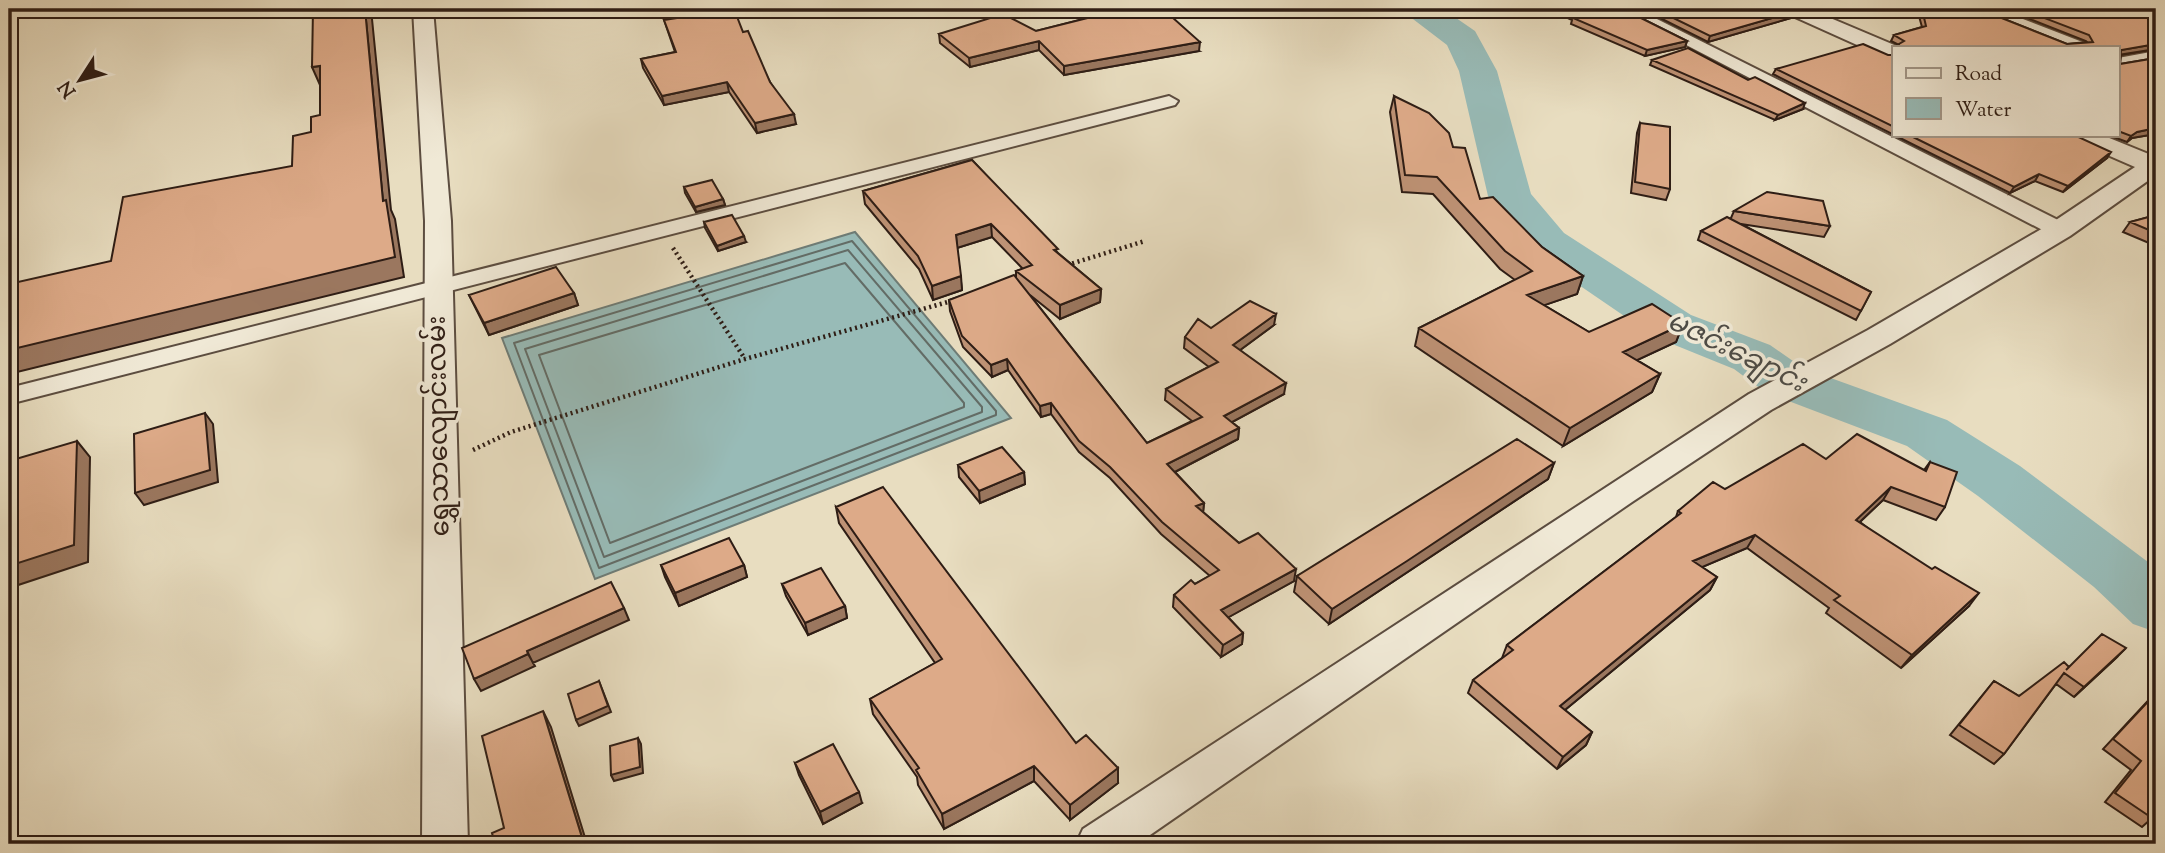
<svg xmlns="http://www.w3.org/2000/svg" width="2165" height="853" font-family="'Sorts Mill Goudy','Noto Sans Myanmar',serif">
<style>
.water{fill:#98bbb7;stroke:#6e7c76;stroke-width:2}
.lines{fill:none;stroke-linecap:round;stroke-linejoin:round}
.shore{stroke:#636c66;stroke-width:2}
.river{fill:#98bbb7;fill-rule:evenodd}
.minor-casing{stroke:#5c4d40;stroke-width:4}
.tertiary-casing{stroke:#5c4d40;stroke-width:4}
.path{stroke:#2e1d15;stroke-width:4.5;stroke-dasharray:2 3.5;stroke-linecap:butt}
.minor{fill:#f0e9d6;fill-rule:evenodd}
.tertiary{fill:#f0e9d6;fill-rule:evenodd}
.wall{fill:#be9275;stroke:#2e1d15;stroke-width:2}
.shaded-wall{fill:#9b775f;stroke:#2e1d15;stroke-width:2}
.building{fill:#da8;stroke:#2e1d15;stroke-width:2}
.labels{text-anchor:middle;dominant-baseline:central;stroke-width:7;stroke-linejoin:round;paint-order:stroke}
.street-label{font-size:26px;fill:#2e1d15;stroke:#f0e9d6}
.water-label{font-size:28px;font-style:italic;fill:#4e4c46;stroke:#f0e9d6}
</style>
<rect width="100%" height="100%" fill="#e8ddc0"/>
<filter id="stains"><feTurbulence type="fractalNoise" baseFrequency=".00286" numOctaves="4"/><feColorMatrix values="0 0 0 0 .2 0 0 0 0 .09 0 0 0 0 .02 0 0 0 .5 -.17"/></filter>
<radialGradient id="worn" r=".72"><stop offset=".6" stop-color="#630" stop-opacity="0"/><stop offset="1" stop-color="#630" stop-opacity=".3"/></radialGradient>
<path class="water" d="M855,232L1011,418L595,579L502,338Z"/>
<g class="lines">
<path class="shore" d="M852,241L996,411V415L599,568L514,343Z
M848,250L982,407V412L604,557L525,349Z
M845,263L964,403V407L610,543L539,355Z"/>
<path class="river" d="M1404,9H1443L1475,31L1497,71L1531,194L1564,233L1691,315L1770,345L1803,368L1947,420L2020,466L2156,568V632L2133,624L2094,587L1978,496L1907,446L1765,392L1734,369L1655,337L1532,253L1488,196L1459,71L1447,45L1409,16Z"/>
<defs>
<path id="minor" d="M1617,9H1637L2068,225L2071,230L2068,235H2052Z
M1975,9H1997L2085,43L2087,47H2065L1977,12Z
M2156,51V61L2118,68V58Z
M1169,96L1178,101L1175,105L9,404V388Z"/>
<path id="tertiary" d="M413,9H433L451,221L468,844H422L425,221Z
M1783,9H1809L1899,47H1894V59L1886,58L1786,13Z
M2070,135H2102L2156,157V175L2070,236L1890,344L1771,410L1632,502L1137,844H1076L1083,829L1749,394L1868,330L2050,224L2135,167L2073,140Z"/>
</defs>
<use href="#minor" class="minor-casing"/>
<use href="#tertiary" class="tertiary-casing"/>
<path class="path" d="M673,248L745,359
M1067,265L1145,241
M473,450L511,432L745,359L955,300"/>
<use href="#minor" class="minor"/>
<use href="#tertiary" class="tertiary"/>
</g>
<path class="wall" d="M1095,9L1199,51L1064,75L1039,50L970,67L940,43L939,34L1036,31L1095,16Z
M1549,9H1623L1687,41L1685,47L1645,56L1571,24L1572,20Z
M1642,9H1788L1791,18L1708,42Z
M1917,9H1979L2067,44L2087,42L2086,41L2004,9H2156V49L2121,55L2120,64L2156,58V134L2132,138L2127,142L2108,135H2118V47H1898L1899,45L1891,41L1894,35L1922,27Z
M664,20L743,32L770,82L796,124L757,133L729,92L664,105L643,68L641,59L675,52Z
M1888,55H1894V135L1773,74L1776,69Z
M1652,60L1803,109L1775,120L1650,65Z
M1394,96L1453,147L1480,199L1542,247L1583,276L1577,294L1544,305L1589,332L1683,324L1676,342L1637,360L1660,374L1652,392L1563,446L1415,346L1419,328L1515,280L1500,269L1433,194L1402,192L1390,112Z
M1640,123L1670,189L1666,200L1631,193L1637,133Z
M1894,135H2075L2107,158L2063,192L2035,181L2010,193Z
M972,160L1058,253L1101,289L1100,302L1060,319L1030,295L1147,443L1192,421L1165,400L1166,389L1209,367L1184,348L1185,337L1211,328L1274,325L1240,350L1284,394L1232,422L1239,428L1238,439L1175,472L1204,503L1203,512L1239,543L1294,581L1228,617L1243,633L1242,644L1221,657L1173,607L1174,595L1210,576L1161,534L1110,478L1079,452L1051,414L1041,417L1008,370L992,377L963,347L950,311L949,300L1016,278V271L1023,269L992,237L957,248L962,290L933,300L919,269L865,204L863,191Z
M684,187L723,199L725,205L696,212L685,193Z
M1734,211L1830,226L1824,237L1741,224L1871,292L1856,320L1698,240L1701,231L1731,218Z
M2156,215V246L2123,232L2130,222Z
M704,222L746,242L718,251L705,228Z
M574,293L578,305L489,335L469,295Z
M1826,459L1924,470L1930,462L1945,507L1936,520L1883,500L1860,522L1969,606L1901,668L1826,613L1829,608L1747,548L1702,567L1717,577L1710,590L1565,710L1592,732L1586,745L1557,769L1468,693L1473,680L1502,658L1507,645L1676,517L1678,511L1725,489Z
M1554,463L1548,479L1329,624L1294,592L1297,576Z
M958,465L1024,472L1025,484L980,503L959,477Z
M836,507L1076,743L1118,783L1070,820L1034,781L944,829L918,785L917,777L873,714L870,699L935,663L839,523Z
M661,565H744L747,577L679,606L665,577Z
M782,584L845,606L847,618L808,635L786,596Z
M2116,658L2074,697L2056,684L2004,754L1994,764L1950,735L1994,681L2019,696L2069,667Z
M2156,692V813L2152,818L2142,827L2105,802L2131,770L2103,749Z
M795,763L862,803L823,824L799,775Z"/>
<path class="shaded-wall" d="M239,9H292L243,17Z
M365,9H371L391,210L395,219L404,277L9,374V350L383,201Z
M1793,12L1791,18L1708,42L1710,36Z
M1039,41V50L970,67L969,58Z
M1687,41L1685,47L1645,56L1647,50Z
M1200,42L1199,51L1064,75V66Z
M2156,44V49L2118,55L2121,50Z
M320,66L328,83L320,85L312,67Z
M727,82L729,92L664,105L662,96Z
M1805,103L1803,109L1775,120L1778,115Z
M794,114L796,124L757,133L755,123Z
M2156,128V134L2132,138L2127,142L2131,136L2137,132Z
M2111,152L2107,158L2063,192L2068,186Z
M2039,174L2035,181L2010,193L2014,187Z
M723,199L725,205L696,212L695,207Z
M991,224L992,237L957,248L956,235Z
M744,236L746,242L718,251L717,246Z
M961,276L962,290L933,300L932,286Z
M1583,276L1577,294L1522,313L1527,295Z
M1101,289L1100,302L1060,319V305Z
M574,293L578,305L489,335L484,323Z
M1276,314L1274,325L1232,356L1233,345Z
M1683,324L1676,342L1616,370L1623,352Z
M1007,359L1008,370L992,377L991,365Z
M1660,374L1652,392L1563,446L1570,428Z
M1286,383L1284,394L1223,427L1224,416Z
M1051,403V414L1041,417L1040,406Z
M205,413L213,424L218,482L144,505L135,493Z
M1239,428L1238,439L1167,476V464Z
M77,441L90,457L88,562L9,588V566Z
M1554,463L1548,479L1329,624L1332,609Z
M1024,472L1025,484L980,503L979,491Z
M1891,487L1883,500L1848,533L1856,520Z
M1204,503L1203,514L1196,506Z
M1755,535L1747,548L1686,574L1693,561Z
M744,565L747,577L679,606L675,593Z
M1296,569L1294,581L1220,622L1221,610Z
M1717,577L1710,590L1554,719L1560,706Z
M1979,593L1969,606L1901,668L1912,655Z
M845,606L847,618L808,635L805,623Z
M624,608L629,620L533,663L527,651Z
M1243,633L1242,644L1221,657L1223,645Z
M2126,648L2116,658L2074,697L2084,687Z
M528,654L535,666L481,691L474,679Z
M599,681L611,712L579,726L576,720Z
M543,711L551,727L587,844H584Z
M1592,732L1586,745L1557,769L1563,757Z
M638,738L641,744L643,773L614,781L611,775Z
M1034,766V781L944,829L942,814Z
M1118,768V783L1070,820V805Z
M859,792L862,803L823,824L820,812Z"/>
<path class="building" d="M313,9H365L383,201L386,200L395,257L9,350V284L111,261L123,197L292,166L293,136L311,132V117L320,115V66L312,67Z
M698,9H734L743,32L748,31L770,82L794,114L755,123L727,82L662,96L641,59L676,52L664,20L696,15Z
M1095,9H1163L1200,42L1064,66L1039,41L969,58L939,34L1003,14L1036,31L1100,15Z
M1562,9H1623L1687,41L1647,50L1573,18L1579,17Z
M1655,9H1788L1793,12L1710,36Z
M1922,9H1979L2067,44L2093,42L2089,35L2021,9H2156V44L2121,50L2120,64L2156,58V128L2137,132L2131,136L2118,131V47H1899V44L1904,41L1894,35L1926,26Z
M1863,44L1888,55H1894V127L1776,69Z
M1688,48L1748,80L1755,77L1805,103L1778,115L1652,60Z
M1394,96L1429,113L1449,133L1453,147L1465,148L1480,199L1493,197L1542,247L1583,276L1527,295L1589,332L1652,304L1683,324L1623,352L1660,374L1570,428L1419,328L1532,271L1505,251L1437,177L1405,175Z
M1640,123L1670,127V189L1635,182Z
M1909,135H2075L2076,136L2111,152L2068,186L2039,174L2014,187Z
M972,160L1058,249L1054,250L1101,289L1060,305L1016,271L1032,265L991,224L956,235L961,276L932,286L918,256L863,191Z
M712,180L723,199L695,207L684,187Z
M1767,192L1823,201L1830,226L1734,211Z
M732,215L744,236L717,246L704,222Z
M2156,215V233L2130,222Z
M1727,217L1871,292L1861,311L1701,231Z
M556,267L574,293L484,323L469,295Z
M1014,275L1147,443L1202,417L1166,389L1218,362L1185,337L1198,319L1211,328L1250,301L1276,314L1233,345L1286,383L1224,416L1239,428L1167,464L1204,503L1196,506L1239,543L1258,533L1296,569L1221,610L1243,633L1223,645L1174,595L1191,580L1195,584L1219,570L1162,522L1110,467L1079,441L1051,403L1040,406L1007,359L991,365L962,336L949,300Z
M205,413L210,470L135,493L134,434Z
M1857,434L1926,471L1930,462L1957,472L1945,507L1891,487L1856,520L1932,569L1935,567L1979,593L1912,655L1834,600L1840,596L1755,535L1693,561L1717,577L1560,706L1592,732L1563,757L1473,680L1513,650L1507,645L1681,513L1678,511L1713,482L1725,489L1803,444L1826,459Z
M1517,439L1554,463L1407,561L1332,609L1297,576Z
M77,441L74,545L9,566V461Z
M1002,447L1024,472L979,491L958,465Z
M883,487L1076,743L1086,735L1118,768L1070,805L1034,766L942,814L916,770L919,768L870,699L942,659L836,507Z
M729,538L744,565L675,593L661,565Z
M821,568L845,606L805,623L782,584Z
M611,582L624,608L527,651L528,654L474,679L462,648Z
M2102,634L2126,648L2084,687L2064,673L2004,754L1959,725L1994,681L2019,696L2064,662L2069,667L2066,670Z
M599,681L608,706L576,720L568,694Z
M2156,693V813L2152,818L2115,793L2141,761L2113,739Z
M543,711L584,844H495L492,833L504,828L482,736Z
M638,738L640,767L611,775L610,746Z
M833,744L859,792L820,812L795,763Z"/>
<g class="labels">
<g class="street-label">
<text transform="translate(440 426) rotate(-91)">ရွှေသာလျောင်းလမ်း</text>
</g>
<g class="water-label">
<text transform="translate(1736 353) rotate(26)">မဇင်းချောင်း</text>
</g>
</g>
<rect width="2165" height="853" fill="none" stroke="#e8ddc0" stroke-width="35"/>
<rect x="10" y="10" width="2144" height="832" fill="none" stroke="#2e1d15" stroke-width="3.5"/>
<rect x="18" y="18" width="2130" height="818" fill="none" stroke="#2e1d15" stroke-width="2"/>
<rect x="1892" y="46" width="228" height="91" fill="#f0e9d6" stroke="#a29789" stroke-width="2"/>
<rect x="1906" y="68" width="35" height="10" fill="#f0e9d6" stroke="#a29789" stroke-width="2"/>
<text x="1955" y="80" font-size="21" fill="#2e1d15">Road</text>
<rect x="1906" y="98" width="35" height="21" fill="#98bbb7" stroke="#a29789" stroke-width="2"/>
<text x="1955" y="116" font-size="21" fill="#2e1d15">Water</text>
<g transform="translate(80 80) rotate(234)" stroke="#f0e9d6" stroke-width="5" paint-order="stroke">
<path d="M0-5L12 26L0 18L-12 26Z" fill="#2e1d15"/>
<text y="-10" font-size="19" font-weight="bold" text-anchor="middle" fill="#2e1d15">N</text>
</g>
<rect width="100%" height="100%" filter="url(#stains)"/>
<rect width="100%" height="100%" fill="url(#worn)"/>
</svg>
